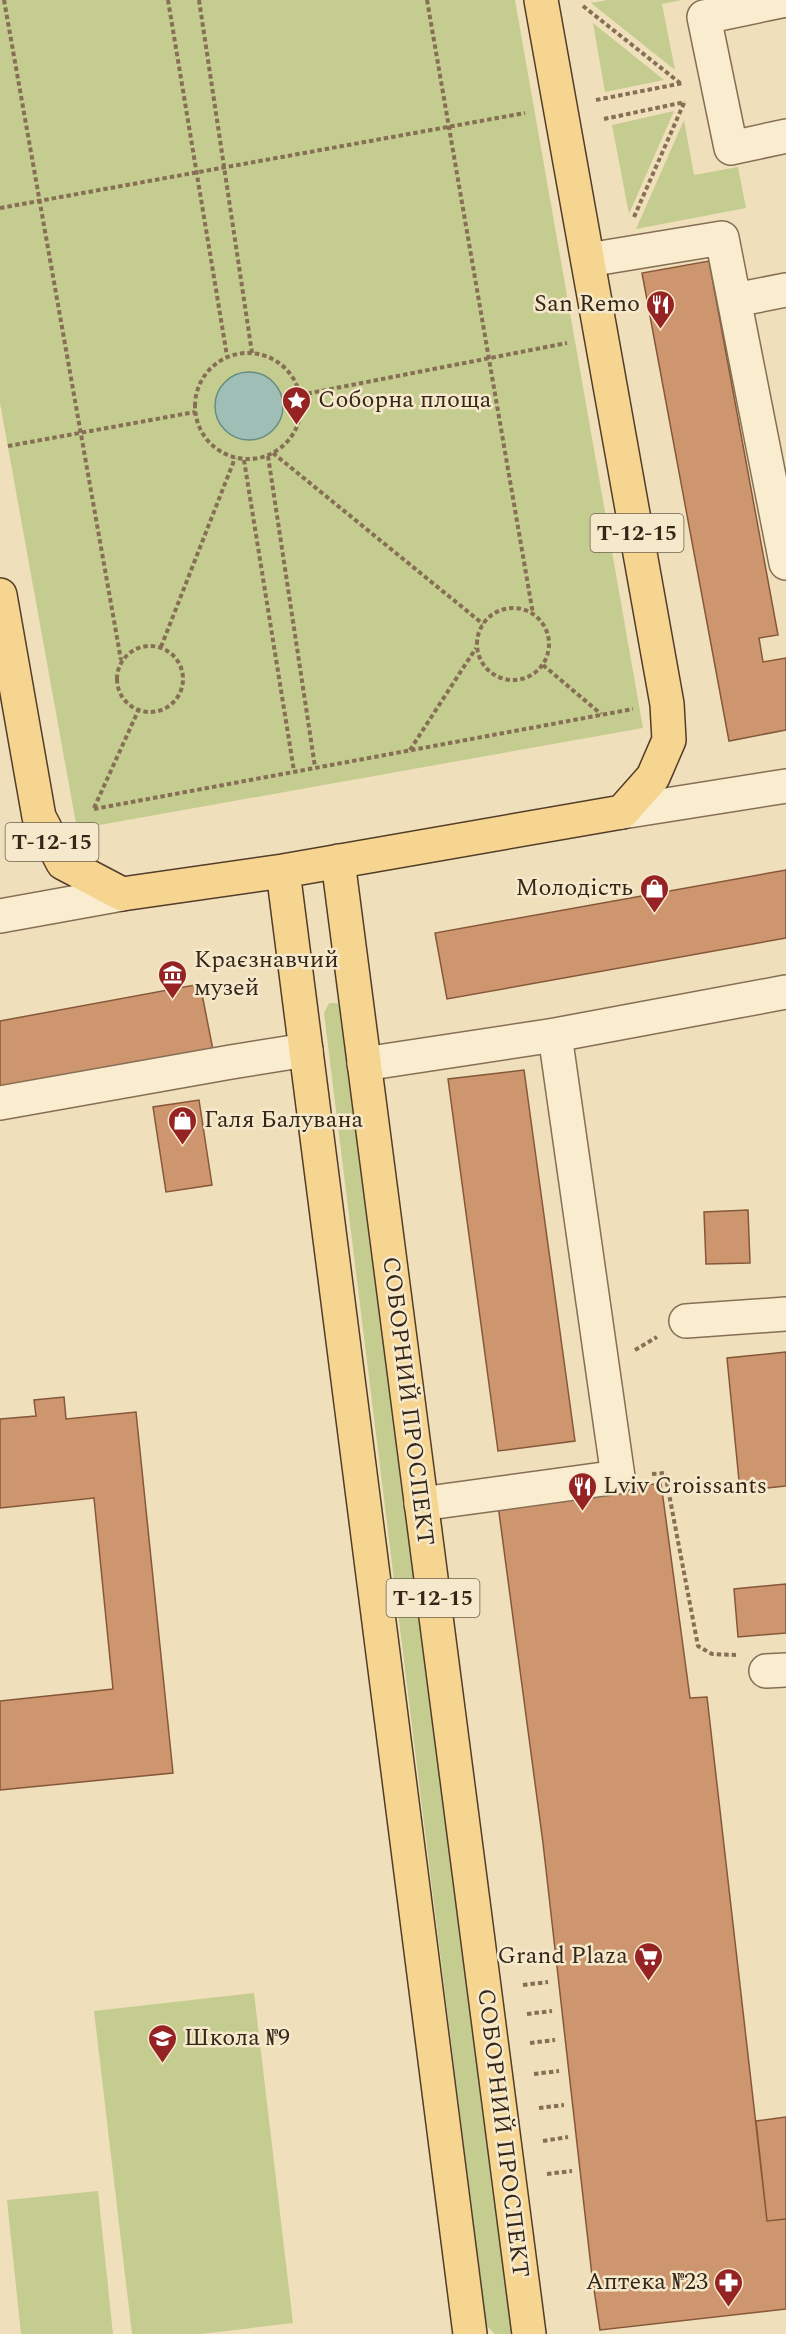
<svg xmlns="http://www.w3.org/2000/svg" width="786" height="2334" font-family="Spectral,serif">
<style>
.green{fill:#c5cc8f}
.water{fill:#9fbfb6;stroke:#678c83;stroke-width:1.5}
.building{fill:#ce966f;stroke:#86583a;stroke-width:1.5}
.lines{fill:none;stroke-linecap:round;stroke-linejoin:round}
.minor-casing{stroke:#866f55;stroke-width:36}
.major-casing{stroke:#533d2a;stroke-width:36}
.path{stroke:#866f55;stroke-width:4;stroke-dasharray:4.5 3;stroke-linecap:butt}
.minor{stroke:#faecce;stroke-width:33}
.major{stroke:#f5d590;stroke-width:33}
.labels{text-anchor:middle;dominant-baseline:central;stroke-width:5;stroke-linejoin:round;paint-order:stroke}
.shield{fill:#f6e9cb;stroke:#6e614f;stroke-width:1.5}
.shield-label{font-size:22px;font-weight:bold;fill:#34271a}
.poi-label{font-size:24px;fill:#34271a;stroke:#f6e9cb;text-anchor:start}
.street-label{font-size:24px;fill:#34271a;stroke:#f6e9cb}
</style>
<rect width="100%" height="100%" fill="#efdfbb"/>
<path class="green" d="M0,0H515L643,728L77,829L0,403Z
M607,0H682L662,4L675,70L591,3Z
M593,23L664,80L605,92Z
M674,111L629,214L612,125Z
M684,120L694,175L738,167L746,208L636,229Z
M329,1003H337L342,1008L516,2319L510,2334H495L486,2325L324,1013Z
M254,1993L293,2323L200,2334H132L94,2011Z
M98,2191L113,2334H21L7,2200Z"/>
<path class="water" d="M215 406a34 34 0 1 1 68 0a34 34 0 1 1-68 0Z"/>
<path class="building" d="M709,261L778,635L759,638L763,662L786,658V730L729,741L642,273Z
M786,870V938L447,999L435,933Z
M200,984L213,1050L0,1089V1021Z
M524,1070L575,1441L498,1451L448,1079Z
M199,1100L212,1185L166,1192L153,1107Z
M748,1210L750,1263L706,1264L704,1212Z
M786,1352V1486L740,1491L727,1358Z
M64,1397L66,1419L136,1412L173,1773L0,1790V1701L113,1689L94,1498L0,1508V1419L36,1416L34,1400Z
M661,1483L690,1698L707,1697L767,2221L786,2219V2309L600,2330L592,2276L543,1843L498,1505Z
M786,1584V1633L738,1637L734,1589Z
M786,2117V2219L767,2221L756,2121Z"/>
<g class="lines">
<defs>
<path id="minor" d="M786,0L704,17L731,148L786,136
M588,260L722,238L786,563
M735,300L786,290
M622,812L786,786
M0,916L122,894
M555,1035L786,992
M364,1064L555,1035L618,1477L421,1504
M0,1103L231,1062L306,1050
M686,1321L786,1314
M766,1671L786,1670"/>
<path id="major" d="M0,595L39,817L63,863L122,894L283,871L622,812L653,777L669,740L667,704L541,0
M338,861L529,2334
M283,871L470,2334"/>
</defs>
<use href="#minor" class="minor-casing"/>
<use href="#major" class="major-casing"/>
<path class="path" d="M4,0L121,660
M168,0L227,356
M199,0L252,353
M427,0L533,614
M583,6L680,83
M596,100L683,83
M604,119L685,102
M0,208L525,113
M634,217L684,103
M195 406a53 53 0 1 1 106 0a53 53 0 1 1-106 0Z
M300,395L567,343
M8,446L195,412
M273,453L483,624
M268,456L315,767
M244,460L294,771
M477 644a36 36 0 1 1 72 0a36 36 0 1 1-72 0Z
M117 679a33 33 0 1 1 66 0a33 33 0 1 1-66 0Z
M161,647L235,458
M543,665L601,714
M410,750L476,648
M94,808L138,711
M94,809L633,709
M635,1350L657,1337
M652,1474L665,1473L698,1646L712,1654L736,1655
M523,1985L548,1982
M527,2014L552,2011
M530,2043L555,2040
M534,2074L559,2071
M539,2108L564,2105
M543,2141L568,2137
M547,2174L572,2171"/>
<use href="#minor" class="minor"/>
<use href="#major" class="major"/>
</g>
<defs>
<symbol id="restaurant-pin" viewBox="-11 -11 22 30"><path d="M0 17L-7.5 6A9.5 9.5 0 1 1 7.5 6Z" fill="#962324" stroke="#f6e9cb"/><path d="M-5-6h1v4h1v-4h1v4h1v-4h1v5L-1.5 .5V6h-2V.5L-5-1ZM5-6V6H3V1.5H1.5Q1.5-4 5-6Z" fill="#fff"/></symbol>
<symbol id="sight-pin" viewBox="-11 -11 22 30"><path d="M0 17L-7.5 6A9.5 9.5 0 1 1 7.5 6Z" fill="#962324" stroke="#f6e9cb"/><path d="M0-6L1.8-2.2L6-1.7L2.9 1.2L3.7 5.4L0 3.3L-3.7 5.4L-2.9 1.2L-6-1.7L-1.8-2.2Z" fill="#fff"/></symbol>
<symbol id="shop-pin" viewBox="-11 -11 22 30"><path d="M0 17L-7.5 6A9.5 9.5 0 1 1 7.5 6Z" fill="#962324" stroke="#f6e9cb"/><path d="M-5-2.5h2.3a2.7 3.5 0 0 1 5.4 0H5L5.5 6h-11ZM-1.5-2.5h3a1.5 2.3 0 0 0-3 0Z" fill="#fff"/></symbol>
<symbol id="museum-pin" viewBox="-11 -11 22 30"><path d="M0 17L-7.5 6A9.5 9.5 0 1 1 7.5 6Z" fill="#962324" stroke="#f6e9cb"/><path d="M0-6L6-3V-2H-6V-3ZM-5-1h2V3h-2ZM-1-1h2V3h-2ZM3-1h2V3H3ZM-6 4H6V6H-6Z" fill="#fff"/></symbol>
<symbol id="supermarket-pin" viewBox="-11 -11 22 30"><path d="M0 17L-7.5 6A9.5 9.5 0 1 1 7.5 6Z" fill="#962324" stroke="#f6e9cb"/><path d="M-6-5.5h2.5l.6 2H6L4.5 2H-2.5L-4.4-4H-6ZM-1.5 3.2a1.3 1.3 0 1 0 .1 0ZM3 3.2a1.3 1.3 0 1 0 .1 0Z" fill="#fff"/></symbol>
<symbol id="school-pin" viewBox="-11 -11 22 30"><path d="M0 17L-7.5 6A9.5 9.5 0 1 1 7.5 6Z" fill="#962324" stroke="#f6e9cb"/><path d="M0-5L7-2L0 1L-7-2ZM-4 1L0 2.5L4 1V4Q0 6-4 4Z" fill="#fff"/></symbol>
<symbol id="pharmacy-pin" viewBox="-11 -11 22 30"><path d="M0 17L-7.5 6A9.5 9.5 0 1 1 7.5 6Z" fill="#962324" stroke="#f6e9cb"/><path d="M-2-6h4v4h4v4h-4v4h-4v-4h-4v-4h4Z" fill="#fff"/></symbol>
</defs>
<g fill-rule="evenodd">
<use href="#restaurant-pin" x="644" y="288" width="33" height="45"/>
<use href="#sight-pin" x="280" y="384" width="33" height="45"/>
<use href="#shop-pin" x="638" y="872" width="33" height="45"/>
<use href="#museum-pin" x="156" y="958" width="33" height="45"/>
<use href="#shop-pin" x="166" y="1104" width="33" height="45"/>
<use href="#restaurant-pin" x="566" y="1470" width="33" height="45"/>
<use href="#supermarket-pin" x="632" y="1940" width="33" height="45"/>
<use href="#school-pin" x="146" y="2022" width="33" height="45"/>
<use href="#pharmacy-pin" x="712" y="2266" width="33" height="45"/>
</g>
<g class="labels">
<g class="shield">
<rect x="590.5" y="514" width="93" height="38" rx="4.5"/>
<rect x="5.5" y="823" width="93" height="38" rx="4.5"/>
<rect x="386.5" y="1579" width="93" height="38" rx="4.5"/>
</g>
<g class="shield-label">
<text x="637" y="533">Т-12-15</text>
<text x="52" y="842">Т-12-15</text>
<text x="433" y="1598">Т-12-15</text>
</g>
<g class="poi-label">
<text x="640" y="304" text-anchor="end">San Remo</text>
<text x="318" y="400">Соборна площа</text>
<text x="633" y="888" text-anchor="end">Молодість</text>
<text x="194" y="960">Краєзнавчий<tspan x="194" dy="28">музей</tspan></text>
<text x="204" y="1120">Галя Балувана</text>
<text x="603" y="1486">Lviv Croissants</text>
<text x="628" y="1956" text-anchor="end">Grand Plaza</text>
<text x="184" y="2038">Школа №9</text>
<text x="708" y="2282" text-anchor="end">Аптека №23</text>
</g>
<g class="street-label">
<text transform="translate(408 1401) rotate(83)">СОБОРНИЙ ПРОСПЕКТ</text>
<text transform="translate(503 2133) rotate(83)">СОБОРНИЙ ПРОСПЕКТ</text>
</g>
</g>
</svg>
